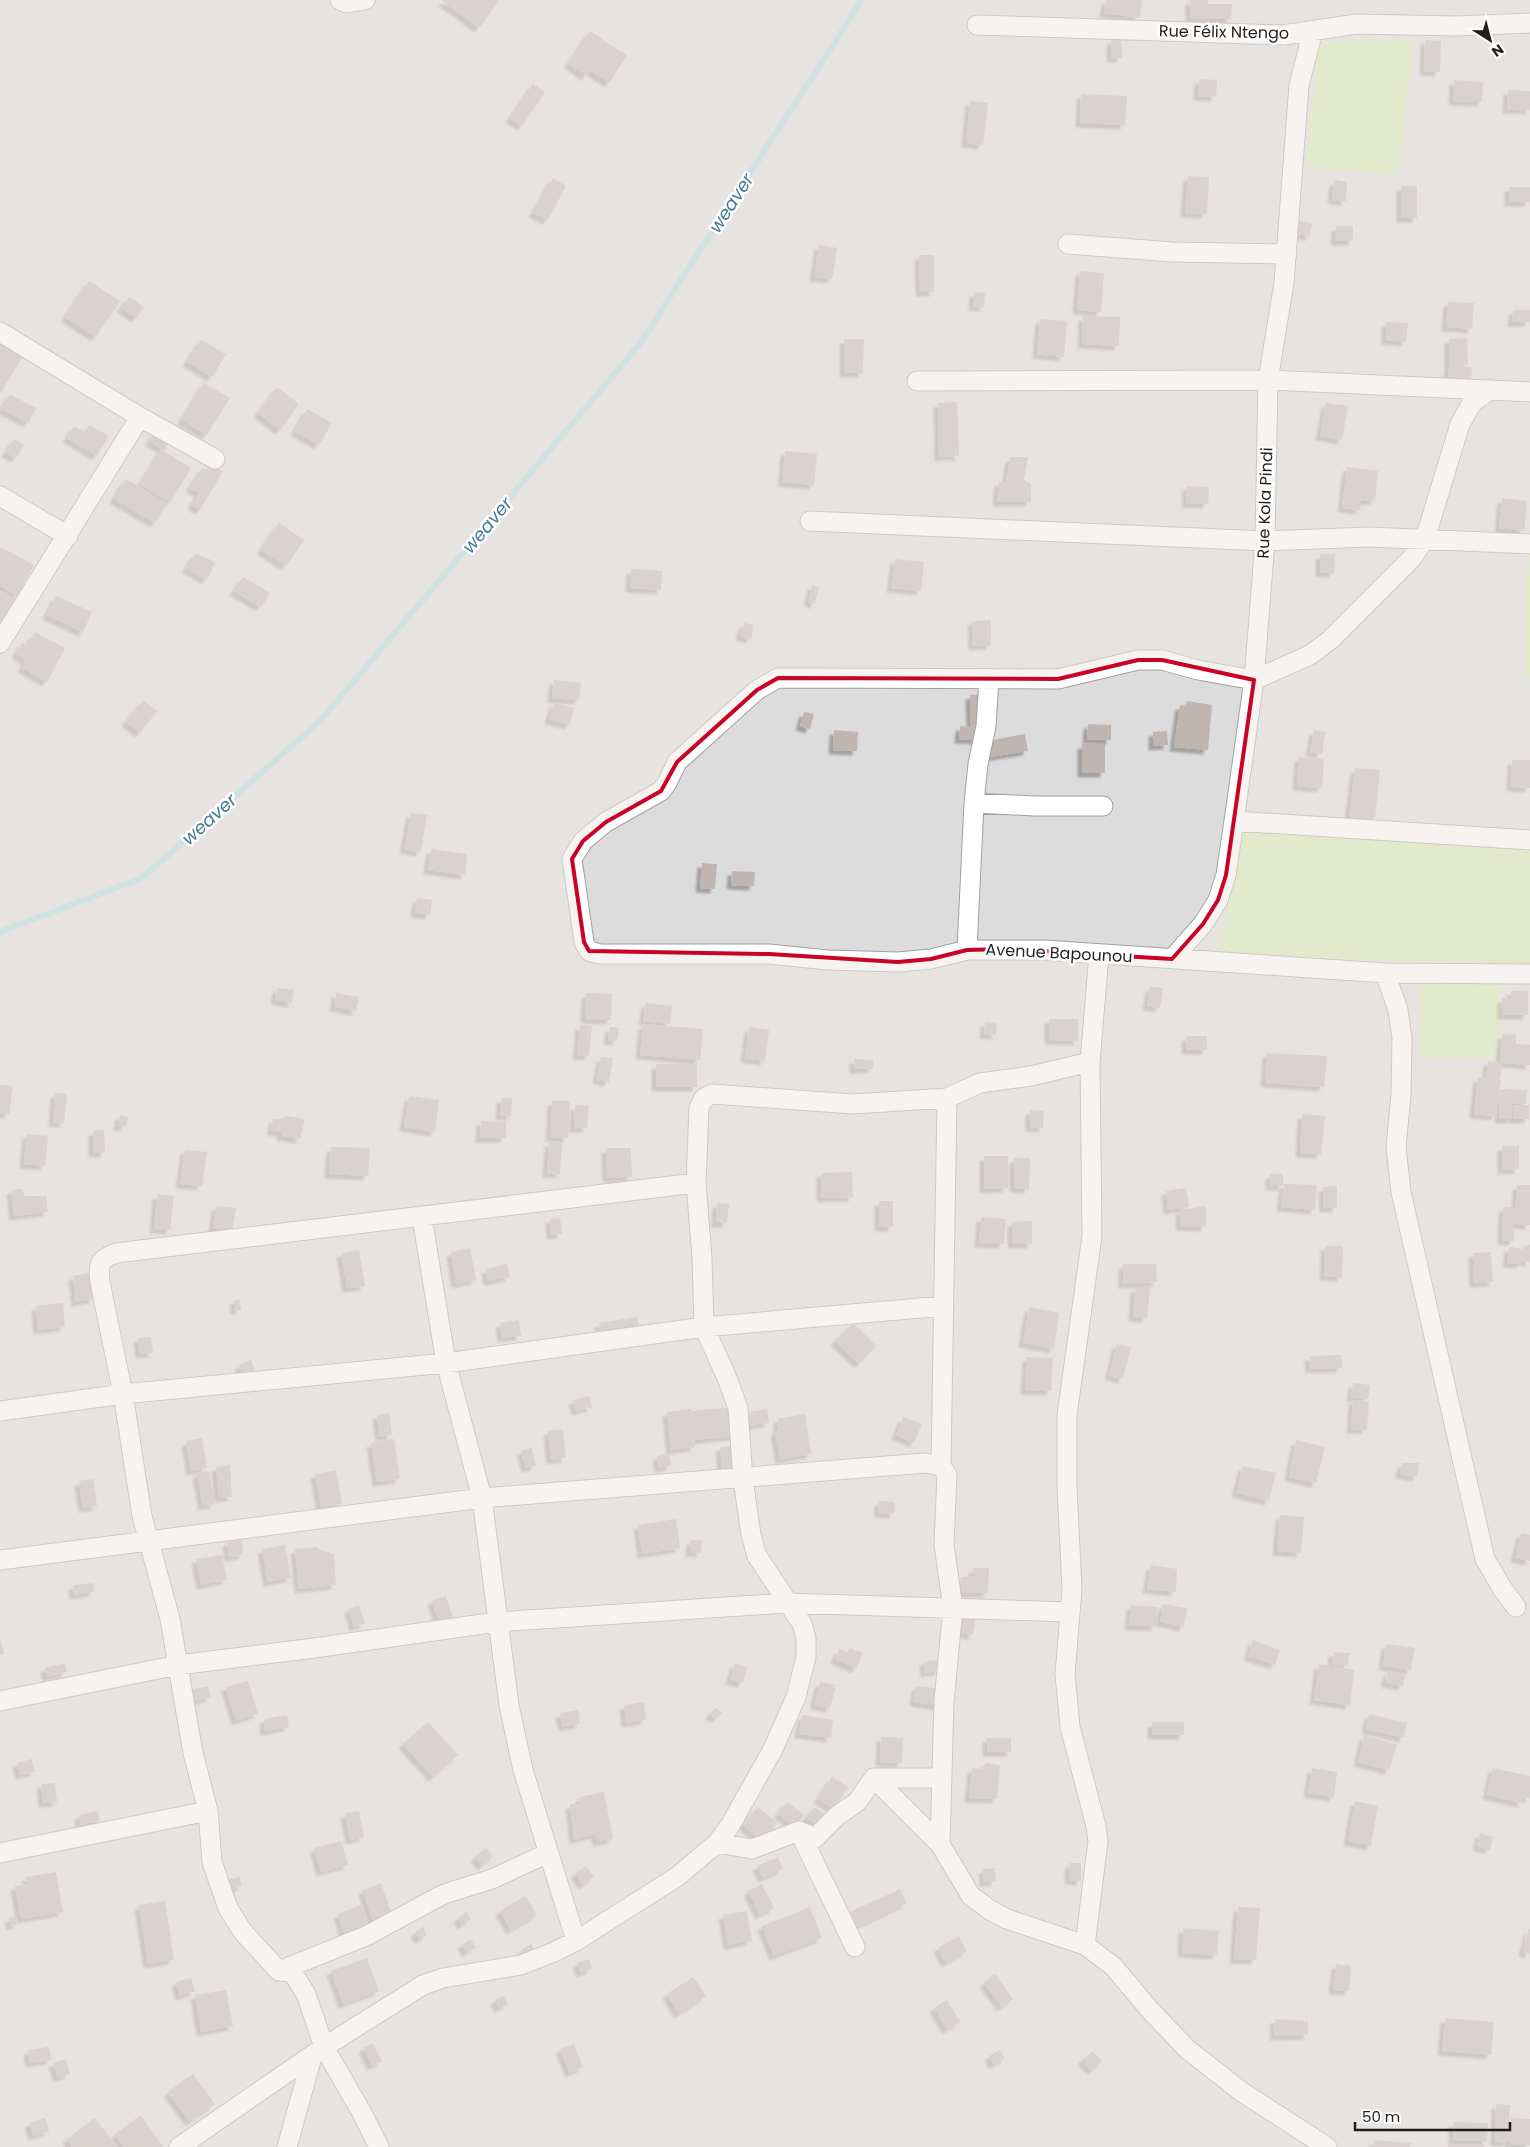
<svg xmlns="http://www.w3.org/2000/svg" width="1530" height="2147" font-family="Poppins,sans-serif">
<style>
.residential{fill:#dddcdc}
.grass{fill:#d4e9ac}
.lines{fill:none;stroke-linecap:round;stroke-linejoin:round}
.stream{stroke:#a6d9dc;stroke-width:6}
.building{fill:#c0b5b1;filter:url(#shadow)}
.minor-casing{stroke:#a0a0a0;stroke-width:21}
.minor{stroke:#fff;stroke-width:19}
.marked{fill:none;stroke:#ca0326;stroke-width:4;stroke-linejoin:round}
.labels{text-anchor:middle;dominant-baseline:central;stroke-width:5;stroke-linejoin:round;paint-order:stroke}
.street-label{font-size:16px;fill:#1f1f1f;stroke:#fff}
.water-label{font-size:18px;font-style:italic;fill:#437a96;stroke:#fff}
</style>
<defs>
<filter id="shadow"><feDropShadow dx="-4.5" dy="4.5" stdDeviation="1" flood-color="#0004"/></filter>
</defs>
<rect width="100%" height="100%" fill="#efeae5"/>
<path class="residential" d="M0,0H1530V2147H0Z"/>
<path class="grass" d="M1414,40L1398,174L1304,168L1320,42Z
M1527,549L1530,550V680H1525Z
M1243,829L1530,846V967L1219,954Z
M1420,977L1500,979L1496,1058L1419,1059Z"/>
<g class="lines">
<path class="stream" d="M0,932L142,878L321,720L639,345L862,0"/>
</g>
<path class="building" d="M441,0H497L499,1L479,28Z
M1106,0H1142L1140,18L1104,13Z
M1190,0H1208V4H1232L1231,19L1190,18Z
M590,31L627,56L609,83L590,70L586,76L569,64Z
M1121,39L1122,58H1111V40Z
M1425,40L1441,41L1440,72L1424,71Z
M1199,79L1217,80L1216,97L1198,96Z
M1454,80L1483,82L1482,102L1453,101Z
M533,84L545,92L522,126L510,118Z
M1508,90L1530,91V110L1507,109Z
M1081,94L1127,96L1125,125L1080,123Z
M970,101L988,103L983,145L966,143Z
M1188,176L1209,177L1207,214L1185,213Z
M553,178L566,186L548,220L533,213Z
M1334,180L1347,182L1346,201L1332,200Z
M1401,186H1417V218H1401Z
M1509,187H1530V202H1509Z
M1299,221L1312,223L1310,236L1297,234Z
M1336,226H1353V241H1335Z
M819,245L837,248L832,279L814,277Z
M919,255H934V292H920Z
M1080,271L1104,273L1101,312L1077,310Z
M89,281L120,301L96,337L65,317Z
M974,292L985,293L984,307L973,306Z
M129,297L144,307L136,318L121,308Z
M1448,302L1474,303L1472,329L1446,327Z
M1513,310H1530V322H1512Z
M1083,316L1120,317L1119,346L1082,344Z
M1040,319L1067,321L1064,357L1037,354Z
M1386,322L1408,323L1406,342L1386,340Z
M0,336L26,351L0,394Z
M1467,338L1468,364L1449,365V339Z
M844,339H864L863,373H844Z
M201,340L226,354L212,377L187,362Z
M1449,365L1472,367L1470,393L1448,385Z
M204,383L230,398L207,435L182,420Z
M277,387L299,404L280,430L258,413Z
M10,394L36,408L28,423L2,409Z
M957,402L959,456L939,457L938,403Z
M1326,403L1348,406L1342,440L1320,436Z
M307,409L332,423L319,445L295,431Z
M90,425L109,436L97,456L67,438L74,426L85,432Z
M158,428L172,437L164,451L191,468L170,503L140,484L162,449L149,441Z
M14,439L24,445L16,458L6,453Z
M785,451L817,454L814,485L782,482Z
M1010,457H1028L1024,480L1031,484V502H997L999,481L1006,482Z
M211,464L223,471L200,510L192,505L199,493L190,488L202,468L207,471Z
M1347,467L1378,471L1375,500L1361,501L1360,510L1342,508Z
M126,479L167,503L155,523L114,499Z
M1187,486L1209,487L1208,504L1186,503Z
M1502,498L1527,501L1524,531L1499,528Z
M279,523L304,540L286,566L261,550Z
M0,547L34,565L17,596L0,586Z
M196,553L215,562L207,580L186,568Z
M1320,554H1335L1334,573H1320Z
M895,559L924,562L921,591L891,588Z
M631,569L662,571L661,590L630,588Z
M243,577L270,593L261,607L234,591Z
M812,585L819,587L815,604L808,602Z
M0,590L17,599L0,629Z
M56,596L92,612L83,632L47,615Z
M991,620V645L973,646L972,621Z
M744,623L754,625L751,639L740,636Z
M35,632L65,648L47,682L22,668L26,660L16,654L22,643L28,646Z
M554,680L581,683L579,700L552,698Z
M983,694L981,740L959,739L960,726L971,727L970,695Z
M143,700L157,711L140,733L126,722Z
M1187,701L1212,705L1208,750L1174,747L1180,705L1185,706Z
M554,703L574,708L570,725L549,720Z
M804,712L814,714L810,729L800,726Z
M1088,724L1111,725V740L1087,739Z
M834,730L858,732L857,751L833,750Z
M1314,730L1325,732L1322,754L1310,752Z
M1167,731L1168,745L1153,746V732Z
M1025,734L1028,751L989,757L986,741Z
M1082,744H1105V773H1082Z
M1299,757L1324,759L1322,788L1297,786Z
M1512,760H1530V788L1511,787Z
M1355,768L1380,770L1375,819L1349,817Z
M411,813L427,815L421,852L404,849Z
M431,849L467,854L465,875L428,870Z
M702,863L717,864L715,889L700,888Z
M732,871L755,872L754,886L731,885Z
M417,898L432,900L430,915L415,913Z
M1150,987L1163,988L1160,1008L1147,1006Z
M277,988L294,990L292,1003L275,1000Z
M1511,991H1528V1015H1502V998L1511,999Z
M336,993L359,997L356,1011L334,1007Z
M586,993L612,994L611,1020L585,1019Z
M646,1003L672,1006L670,1024L643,1021Z
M1049,1019H1078V1041L1049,1040Z
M985,1022L997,1023L996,1035L984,1034Z
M643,1024L703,1029L700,1060L640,1055Z
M580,1025L592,1026L589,1056L577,1055Z
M610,1027L619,1028L617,1041L608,1040Z
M749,1027L769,1030L765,1061L745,1058Z
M1502,1034L1516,1035V1044L1530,1045V1065L1502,1063L1500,1079L1486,1077L1488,1061L1500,1063Z
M1186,1036H1207V1050H1186Z
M1267,1053L1327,1056L1324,1087L1265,1083Z
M601,1057L613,1058L609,1082L597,1080Z
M854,1059L873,1060V1069H854Z
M656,1064H697V1087H656Z
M1478,1077L1501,1080L1496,1116L1474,1114Z
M0,1085L13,1086L9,1114L0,1113Z
M1500,1089L1527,1090L1526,1104H1512V1119H1499Z
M55,1093L67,1094L64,1123L53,1122Z
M409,1096L439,1100L435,1132L404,1127Z
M501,1098H512L511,1116H500Z
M552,1101H570L568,1138L550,1137Z
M575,1105L589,1106L587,1128H574Z
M1513,1105H1529V1119H1513Z
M1030,1110L1044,1111L1043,1128L1030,1127Z
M1302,1114L1325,1116L1321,1154L1300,1153Z
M120,1115L128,1117L126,1127L118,1126Z
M286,1116L305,1119L300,1139L281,1136V1132L271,1131L273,1119H283Z
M481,1121L506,1122V1138H480Z
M104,1130L105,1153H93V1131Z
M27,1134L48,1136L45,1166L24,1164Z
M549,1142L562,1144L560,1174L547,1173Z
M1502,1146H1519V1169L1502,1170Z
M331,1147L370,1148L368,1176L329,1174Z
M606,1148H631L632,1177L607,1178Z
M185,1150L207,1152L202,1186L180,1184Z
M984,1156H1008V1188L984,1189Z
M1014,1158H1030L1029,1189L1014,1188Z
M852,1172L853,1197L821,1198V1173Z
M1270,1174H1283V1186H1270Z
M1284,1184L1317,1185L1315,1210L1281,1207Z
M1517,1185H1530V1225L1514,1224V1241H1502L1503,1207H1514L1515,1216Z
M1337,1186V1208H1324L1323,1187Z
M1186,1188L1189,1207L1168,1210L1166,1191Z
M22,1189L25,1196H46L48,1212L14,1216L11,1190Z
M157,1194L174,1196L170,1230L154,1229Z
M879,1201H893V1227H879Z
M717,1203L729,1204L727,1223H716Z
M216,1206L236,1208L232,1231L213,1228Z
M1206,1206V1227L1180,1226V1210Z
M981,1217L1006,1219L1004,1244L979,1243Z
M560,1218L562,1234L551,1235L550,1219Z
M1032,1221V1244H1012V1222Z
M1524,1245H1530V1262L1521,1261Z
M1325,1246H1343L1342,1277L1324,1276Z
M1509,1247L1522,1249L1521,1264L1507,1263Z
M470,1248L476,1280L456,1284L451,1252Z
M359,1250L365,1286L347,1288L341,1253Z
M1491,1252L1493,1282L1474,1283L1473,1253Z
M507,1264L510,1277L488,1281L486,1269Z
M1123,1264H1156L1157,1282L1123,1284Z
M90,1273L94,1299L76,1302L73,1276Z
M1150,1286L1147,1318L1133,1317L1135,1288Z
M240,1299L241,1310H235L234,1300Z
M63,1303L65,1327L38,1330L36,1306Z
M1029,1307L1059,1313L1054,1349L1023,1343Z
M637,1317L640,1332L601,1338L599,1323Z
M519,1320L521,1336L502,1338L500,1323Z
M853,1323L876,1346L859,1364L835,1341Z
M151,1337L153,1353L140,1354L138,1338Z
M1117,1344L1131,1347L1123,1379L1109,1376Z
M1341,1355L1342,1368L1310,1369L1309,1356Z
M1027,1357L1053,1358L1051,1391L1025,1390Z
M251,1360L257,1375L245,1379L239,1365Z
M1353,1383L1370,1385L1368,1399L1351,1397Z
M589,1396L592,1407L576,1411L573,1400Z
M1353,1400L1369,1401L1367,1430L1351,1429Z
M732,1407L735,1436L695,1440L692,1411Z
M691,1409L695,1447L671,1450L667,1412Z
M767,1409L769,1423L749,1426L747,1412Z
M389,1413L392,1435L380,1437L377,1415Z
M805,1414L811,1454L780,1459L775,1433L778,1430V1419Z
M903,1417L922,1424L914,1443L896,1435Z
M563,1429L566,1458L551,1460L548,1431Z
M202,1438L207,1468L191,1471L186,1441Z
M394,1439L400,1479L377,1482L371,1443Z
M1296,1440L1325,1447L1316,1483L1289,1477Z
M733,1446L735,1469L722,1470L720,1447Z
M532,1448L536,1466L526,1468L521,1451Z
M669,1454L671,1466L659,1468L657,1456Z
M1402,1463H1419L1417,1477L1400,1474Z
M230,1465L232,1497L219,1498L216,1467Z
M1243,1466L1276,1473L1269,1501L1236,1493Z
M336,1470L342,1504L321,1507L315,1474Z
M209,1471L215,1504L203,1506L197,1473Z
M93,1479L97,1506L83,1508L79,1481Z
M879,1501L895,1502L894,1514L878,1513Z
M1280,1515L1304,1517L1301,1553L1277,1551Z
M676,1519L680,1548L642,1554L638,1525Z
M1521,1533L1530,1535V1561L1515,1558Z
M242,1540L243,1555L229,1557L227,1542Z
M691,1540H702L701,1553L690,1552Z
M285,1545L291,1578L268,1582L262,1549Z
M317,1547L320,1550L334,1554L336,1585L299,1589L295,1549Z
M222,1555L227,1580L201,1585L196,1559Z
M1151,1565L1177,1569L1176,1592L1147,1589Z
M973,1568H989L988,1593H959L961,1577L974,1576Z
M93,1583L94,1592L74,1595L73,1585Z
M446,1596L454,1623L440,1627L432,1600Z
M1163,1604L1187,1608L1184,1627L1160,1622Z
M359,1605L365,1623L354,1627L349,1609Z
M1131,1605L1158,1607L1156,1626H1129Z
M959,1614L976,1617L973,1635L956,1632Z
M0,1637L4,1654L0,1655Z
M1253,1640L1280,1650L1275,1665L1248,1656Z
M1386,1644L1415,1648L1411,1670L1383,1666Z
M850,1648L863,1653L856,1669L835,1659L839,1649L847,1652Z
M1333,1652L1349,1653L1348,1666L1332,1665Z
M938,1660L939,1671L925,1673L924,1661Z
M65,1663L67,1672L47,1677L45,1668Z
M735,1663L747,1667L743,1683L730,1680Z
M1319,1664L1354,1670L1350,1705L1314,1700Z
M1388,1671L1405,1675L1403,1686L1385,1683Z
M248,1681L258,1714L236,1721L226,1687Z
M820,1682L836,1685L830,1708L814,1705Z
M208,1686L211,1697L193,1702L190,1690Z
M916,1686L944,1689L941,1706L914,1702Z
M644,1702L646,1720L626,1723L624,1705Z
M715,1708L722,1712L717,1719L710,1715Z
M578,1710L580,1724L563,1727L560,1713Z
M1369,1714L1407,1723L1404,1738L1366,1729Z
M287,1715L289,1727L265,1731L264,1719Z
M802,1715L833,1720L831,1738L799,1734Z
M428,1722L458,1755L433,1777L403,1744Z
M1152,1722H1184V1735H1152Z
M1364,1735L1397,1745L1389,1770L1358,1762Z
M881,1737L903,1738L902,1763L880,1762Z
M987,1738H1011V1752H987Z
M32,1759L35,1772L20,1775L17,1763Z
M986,1763L1000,1765L997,1799L969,1798L972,1768L982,1769Z
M1312,1768L1337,1772L1334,1797L1308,1793Z
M1493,1768L1530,1776V1798L1523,1797L1522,1803L1487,1795Z
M832,1777L848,1787L834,1809L818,1799Z
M55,1783L57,1802L43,1803L41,1784Z
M604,1792L613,1839L598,1842L595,1834L574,1840L570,1804H579L580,1797Z
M1355,1801L1378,1806L1371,1846L1348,1841Z
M787,1802L804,1815L795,1827L778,1814Z
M758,1807L777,1823L762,1841L743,1825Z
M814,1807L829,1817L822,1828L807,1818Z
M98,1811L100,1821L81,1825L79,1815Z
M359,1811L364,1837L350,1840L345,1813Z
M1480,1833L1493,1837L1490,1850L1477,1846Z
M341,1841L348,1865L321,1872L314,1848Z
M486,1848L493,1857L482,1866L475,1857Z
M778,1857L783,1869L763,1878L757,1866Z
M1070,1863H1081V1881L1069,1880Z
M586,1866L594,1877L583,1885L575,1874Z
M995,1868L996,1881L984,1882L983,1869Z
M56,1872L63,1912L21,1919L15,1886L27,1884L26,1877Z
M240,1877L242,1886L232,1889L229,1879Z
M381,1883L392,1915L373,1922L363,1890Z
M762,1884L774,1908L760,1915L748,1891Z
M900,1889L907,1903L857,1927L850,1912Z
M525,1896L537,1915L511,1930L500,1911Z
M165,1901L174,1960L148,1964L139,1905Z
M361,1905L367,1924L344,1933L338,1914Z
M810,1907L822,1938L774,1956L762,1926Z
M1238,1907L1260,1908L1256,1960L1234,1959Z
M747,1911L752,1941L728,1945L723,1915Z
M466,1912L471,1919L462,1925L458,1918Z
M15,1916L18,1924L11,1926L9,1918Z
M423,1927L427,1935L419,1939L415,1932Z
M1183,1928L1219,1931L1217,1955L1182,1953Z
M1529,1929H1530V1954L1523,1952Z
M959,1936L967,1951L946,1963L938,1948Z
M470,1939L476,1947L467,1953L462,1945Z
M531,1944L536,1953L526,1959L521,1950Z
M367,1958L379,1991L343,2004L331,1971Z
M589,1959L592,1969L581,1973L577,1963Z
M1336,1964L1351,1966L1349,1991L1333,1990Z
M995,1974L1013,1999L1002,2007L984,1983Z
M693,1977L706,1996L679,2014L667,1994Z
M191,1978L195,1991L180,1996L176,1982Z
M226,1990L233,2026L201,2032L195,1995Z
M504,1996L508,2004L499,2008L495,2000Z
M947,2000L960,2022L947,2030L934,2008Z
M1445,2018L1494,2022L1491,2055L1442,2051Z
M1275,2019L1308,2021V2035L1274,2036Z
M373,2043L382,2061L372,2066L363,2048Z
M574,2044L583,2067L570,2073L560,2049Z
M49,2047L51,2060L30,2063L28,2050Z
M1000,2050L1005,2058L994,2065L989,2056Z
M1093,2051L1102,2061L1092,2071L1082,2060Z
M66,2059L70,2074L58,2078L53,2063Z
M193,2074L215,2104L190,2122L168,2092Z
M1496,2104L1510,2105L1508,2142H1495Z
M141,2115L163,2147H124L115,2134Z
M45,2118L49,2131L33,2136L29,2123Z
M95,2118L117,2147H72L67,2139Z
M1511,2118L1530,2119V2145L1509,2144Z
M1453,2122L1488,2123L1487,2141L1453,2140Z
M1374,2140L1411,2143L1410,2147H1374Z
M1448,2144H1484V2147H1448Z"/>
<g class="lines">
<defs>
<path id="minor" d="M340,0L347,3L365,0
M977,25L1283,35L1357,24L1456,26L1530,23
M1068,244L1172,252L1287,254
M0,332L140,417L215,459
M917,381L1268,380L1530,392
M1490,390L1472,403L1460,424L1425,539L1411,559L1330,640L1310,655L1254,680L1198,670L1162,660H1138L1058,679L778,678L757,690L677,762L667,783L661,791L606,822L583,841L572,859L584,942L589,951L600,954H769L828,960L898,962L931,959L967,950H1044L1385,973L1530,974
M0,496L68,536
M810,521L1265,541L1369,537L1530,544
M0,643L140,417
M974,803L1035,806H1103
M1234,821L1530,840
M967,950L974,803L978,764L986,726L989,679
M1099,954L1090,1062L1092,1236L1067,1415V1487L1072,1589L1065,1674L1070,1727L1096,1826L1098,1841L1085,1945L1113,1966L1149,2009L1187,2049L1242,2092L1327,2147
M1172,959L1203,924L1218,900L1226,875L1234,821L1254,680L1265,541L1268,380L1284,283L1299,85L1313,31
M1385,973L1398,1010L1402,1038L1401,1095L1396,1147L1401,1192L1485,1559L1502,1588L1516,1607
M422,1217L446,1363L482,1498L509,1705L523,1770L576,1941
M0,1411L123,1394L446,1363L704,1327L943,1306
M941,1466L947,1098
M0,1560L482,1498L925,1463L941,1466L947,1475L944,1545L953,1608L944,1701L940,1844L971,1896L990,1910L1007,1919L1085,1945
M0,1701L178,1665L314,1648L497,1622L787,1603L1069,1612
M874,1778L940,1844
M799,1831L855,1947
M717,1843L752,1849L799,1831L815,1838L837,1816L857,1802L874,1778H940
M0,1853L208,1811
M279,1971L366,1936L444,1894L492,1879L548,1853
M179,2147L324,2047L423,1985L443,1978L521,1965L554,1952L576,1941L678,1876L717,1843L731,1824L773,1749L796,1697L806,1657V1638L802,1624L757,1556L751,1535L743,1479L738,1408L727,1378L704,1327L702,1258L696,1183L699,1108L704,1098L712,1094L853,1104L947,1098L980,1083L1031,1076L1090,1062
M287,2147L312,2057
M379,2147L362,2113L324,2047L306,1994L292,1972L279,1971L243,1932L228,1908L212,1862L208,1811L193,1753L170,1619L142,1516L123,1394L100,1282C98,1263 99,1260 116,1253L696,1183"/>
</defs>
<use href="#minor" class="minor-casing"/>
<use href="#minor" class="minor"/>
</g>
<path d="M0 0H1530V2147H0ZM1138,660H1162L1254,680L1226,875L1218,900L1203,924L1172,959L1003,949L967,950L931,959L898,962L769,954L589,951L584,942L572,859L583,841L606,822L661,791L677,762L757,690L778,678L1058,679Z" fill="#efeae5" fill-opacity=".55" fill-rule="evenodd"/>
<path class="marked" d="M1138,660H1162L1254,680L1226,875L1218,900L1203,924L1172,959L1003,949L967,950L931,959L898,962L769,954L589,951L584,942L572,859L583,841L606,822L661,791L677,762L757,690L778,678L1058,679Z"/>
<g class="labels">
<g class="street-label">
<text transform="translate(1224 32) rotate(1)">Rue Félix Ntengo</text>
<text transform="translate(1265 503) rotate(-88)">Rue Kola Pindi</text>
<text transform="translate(1059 953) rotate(3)">Avenue Bapounou</text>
</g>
<g class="water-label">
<text transform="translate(731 203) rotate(-57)">weaver</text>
<text transform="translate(487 525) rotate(-50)">weaver</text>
<text transform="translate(209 819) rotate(-42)">weaver</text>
</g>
</g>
<g transform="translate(1490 40) rotate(144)" stroke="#ffffff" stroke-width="4" paint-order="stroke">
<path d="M0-4L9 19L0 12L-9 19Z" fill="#1f1f1f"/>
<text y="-8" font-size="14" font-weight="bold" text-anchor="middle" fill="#1f1f1f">N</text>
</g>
<path d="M1355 2122v8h155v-8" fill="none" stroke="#1f1f1f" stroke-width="2.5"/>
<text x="1362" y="2122" font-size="15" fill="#1f1f1f" stroke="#ffffff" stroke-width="4" paint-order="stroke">50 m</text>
</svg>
